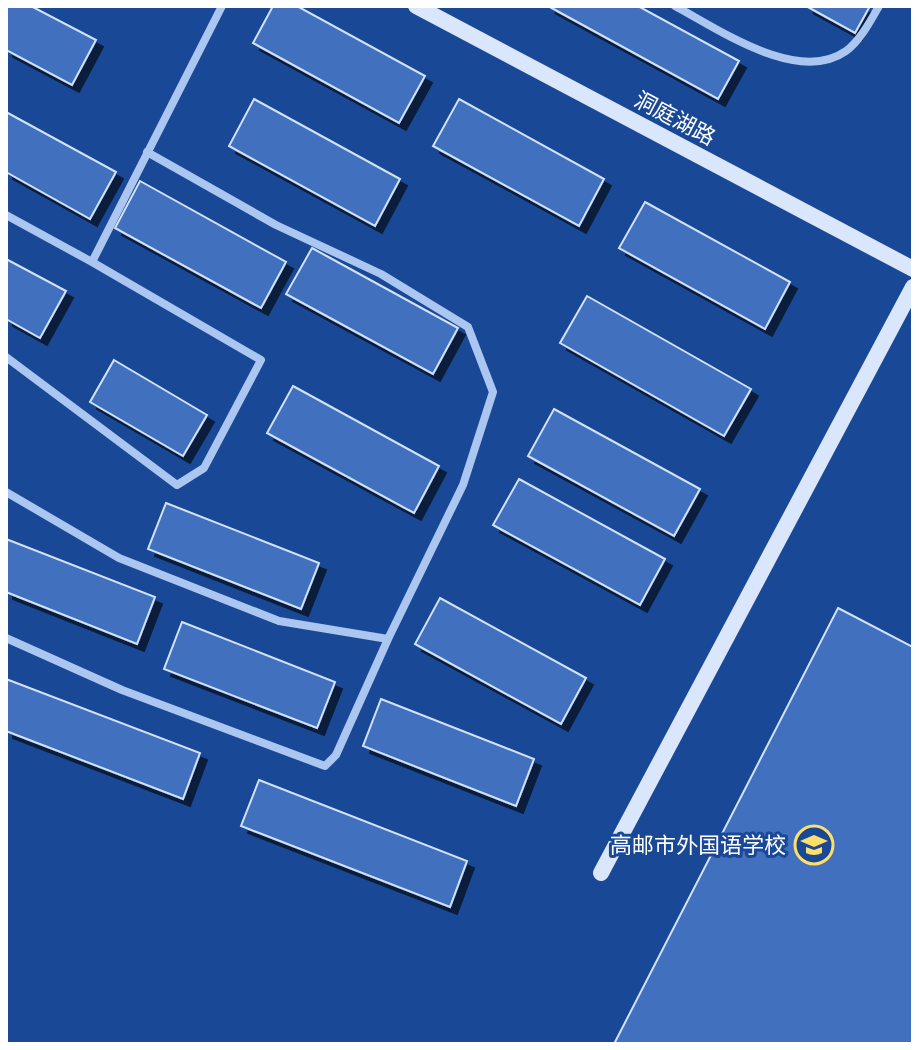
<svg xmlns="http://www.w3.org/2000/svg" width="919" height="1050" font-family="'PT Sans','Noto Sans SC',sans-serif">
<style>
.building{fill:#4170be;stroke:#d2e2fc;stroke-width:2;filter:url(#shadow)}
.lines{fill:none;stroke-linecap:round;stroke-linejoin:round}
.street{stroke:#abc6f1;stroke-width:8}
.secondary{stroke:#dae6fb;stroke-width:16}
.labels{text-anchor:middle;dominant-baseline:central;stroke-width:6;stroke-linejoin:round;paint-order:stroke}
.street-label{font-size:22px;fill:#fff;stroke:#194896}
.poi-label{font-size:22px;fill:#fff;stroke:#194896;text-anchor:end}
</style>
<defs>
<filter id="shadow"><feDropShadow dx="7" dy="7" stdDeviation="0" flood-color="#0009"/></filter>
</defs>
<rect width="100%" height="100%" fill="#194896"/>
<path class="building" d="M6,6H31L96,40L72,85L6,50Z
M273,6H297L425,76L399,123L253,43Z
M548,6H638L739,61L718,99Z
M806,6H870L855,33Z
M254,99L400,179L375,226L229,146Z
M459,99L604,179L579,226L433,146Z
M6,112L116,172L90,219L6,172Z
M140,181L286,262L261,308L115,228Z
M645,202L790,282L765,329L619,248Z
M312,248L458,328L433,374L286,294Z
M6,259L66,291L40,338L6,319Z
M587,296L751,389L724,436L560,343Z
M114,360L207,415L183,456L90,402Z
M293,386L439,466L414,513L267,433Z
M554,409L700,489L674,536L528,456Z
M519,479L665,559L640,605L493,525Z
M166,503L319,563L301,609L148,549Z
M6,539L155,597L137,644L6,592Z
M440,598L586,678L561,724L415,644Z
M838,608L913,647V1044H614Z
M182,622L335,682L317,728L164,669Z
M6,679L200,753L183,799L6,731Z
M381,699L534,759L516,806L363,746Z
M259,780L467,861L450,907L241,826Z"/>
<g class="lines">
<path class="street" d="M675,6C718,29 798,85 846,51C860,41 871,20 879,6
M6,215L92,262L222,6
M6,357L177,485L204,468L261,360L92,262
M6,492L119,558L279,621L388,639L463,485L493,392L468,327L381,274L276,225L147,152
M6,638L122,690L325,766L336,755L388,639"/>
<path class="secondary" d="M416,6L913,269
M601,873L913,287"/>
</g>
<defs>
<symbol id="school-ring" viewBox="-11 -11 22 22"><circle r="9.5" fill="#194896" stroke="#ffde6b" stroke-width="1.5"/><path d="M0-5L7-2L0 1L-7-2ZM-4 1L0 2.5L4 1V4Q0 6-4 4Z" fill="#ffde6b"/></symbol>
</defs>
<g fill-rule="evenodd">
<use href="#school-ring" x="792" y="823" width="44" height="44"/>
</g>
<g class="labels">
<g class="street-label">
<text transform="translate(675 118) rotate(28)">洞庭湖路</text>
</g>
<g class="poi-label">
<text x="786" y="845">高邮市外国语学校</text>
</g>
</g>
<rect width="919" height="1050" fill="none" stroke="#ffffff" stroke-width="16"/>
</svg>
